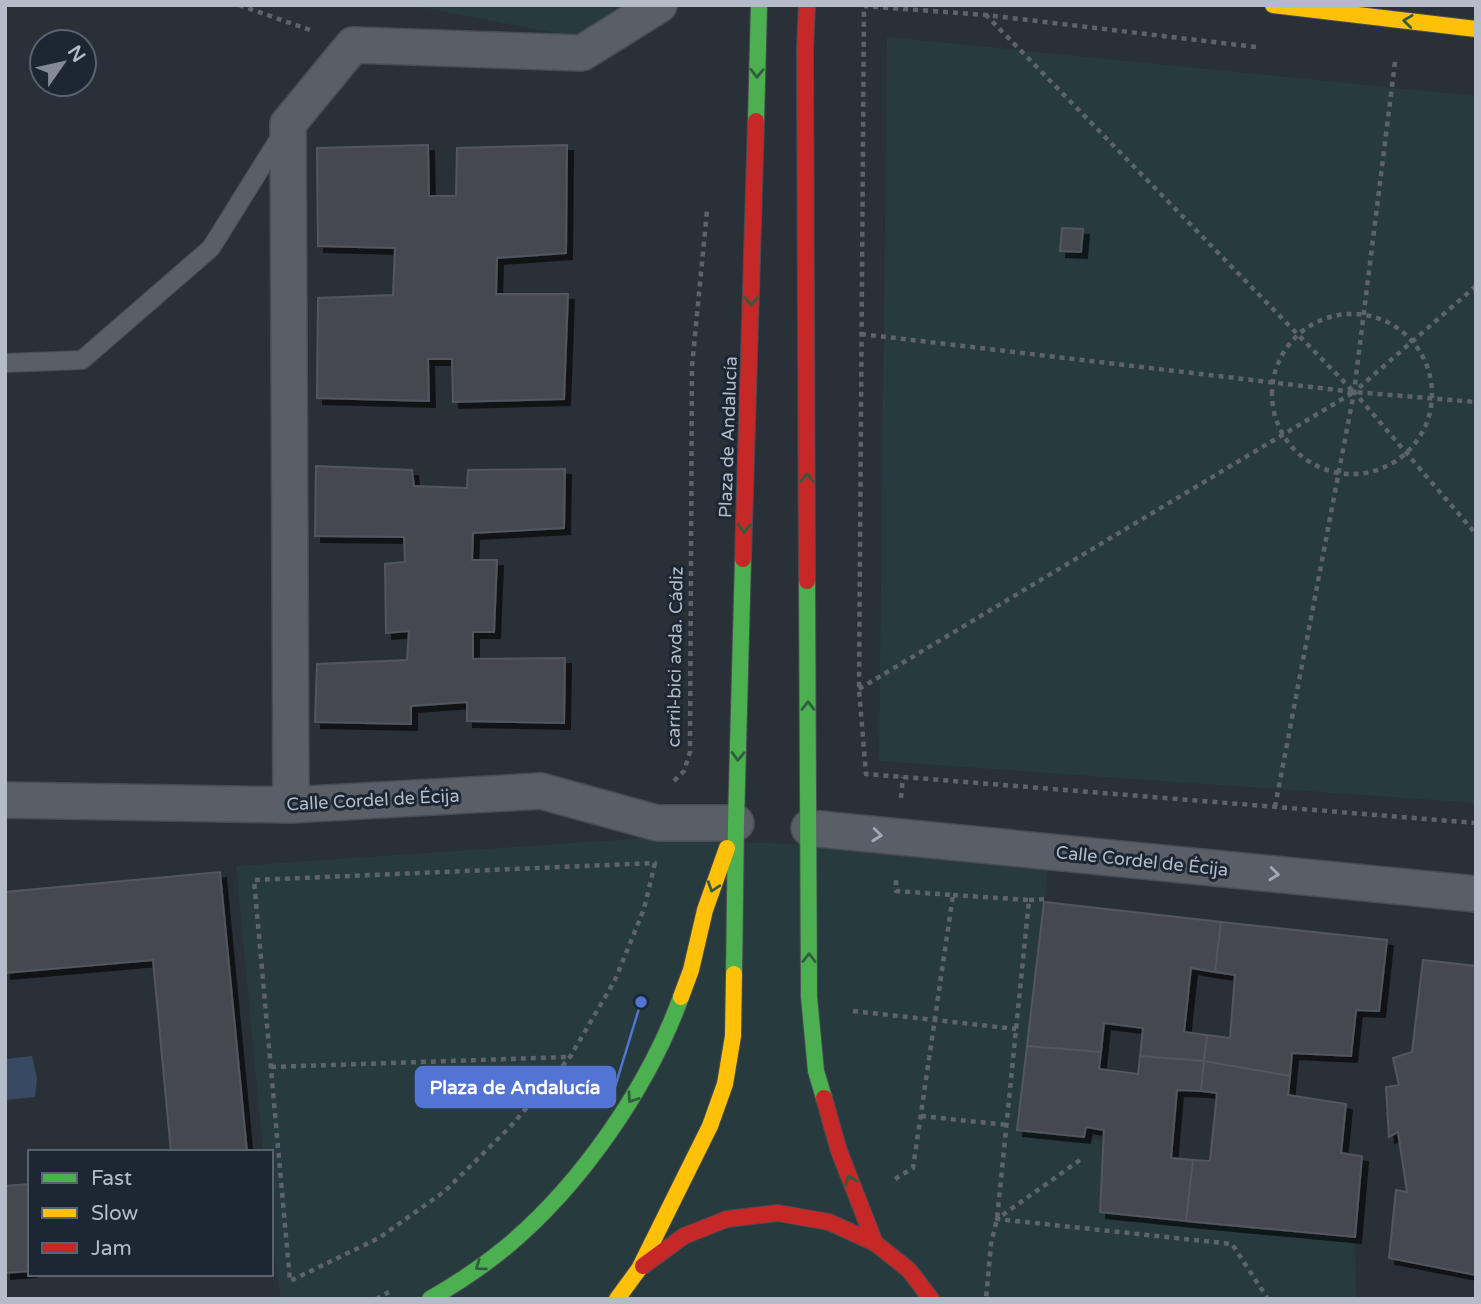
<svg xmlns="http://www.w3.org/2000/svg" width="1481" height="1304" font-family="'Varela Round',sans-serif">
<style>
.green{fill:#273a3e}
.water{fill:#384963}
.building{fill:#444950;stroke:#52575f;stroke-width:2;filter:url(#shadow)}
.lines{fill:none;stroke-linecap:round;stroke-linejoin:round}
.lane-casing{stroke:#484c53;stroke-width:20}
.street-casing{stroke:#484c53;stroke-width:38}
.fast-casing{stroke:#484c53;stroke-width:18}
.slow-casing{stroke:#484c53;stroke-width:18}
.jam-casing{stroke:#484c53;stroke-width:18}
.path{stroke:#5d636a;stroke-width:4.5;stroke-dasharray:5 5;stroke-linecap:butt}
.lane{stroke:#5a5e66;stroke-width:18}
.street{stroke:#5a5e66;stroke-width:35}
.fast{stroke:#4caf50;stroke-width:16}
.slow{stroke:#ffc107;stroke-width:16}
.jam{stroke:#c62828;stroke-width:16}
.oneway{stroke:#305d3f}
.oneway2{stroke:#a2a9b5}
.labels{text-anchor:middle;dominant-baseline:central;stroke-width:6;stroke-linejoin:round;paint-order:stroke}
.street-label{font-size:18px;fill:#b4bcc9;stroke:#1d2633}
.leader{fill:none;stroke:#5274d3;stroke-width:2.5}
.callout-dot{fill:#5274d3;stroke:#1d2633;stroke-width:2.5}
.callout{fill:#5274d3;stroke:#5274d3;stroke-width:2.5}
.callout-label{font-size:19px;text-anchor:middle;font-weight:bold;fill:#fff}
</style>
<defs>
<filter id="shadow"><feDropShadow dx="6" dy="6" stdDeviation="0" flood-color="#0009"/></filter>
</defs>
<rect width="100%" height="100%" fill="#2a3038"/>
<path class="green" d="M410,5H639L607,43Z
M887,37L1476,96V803L879,761Z
M646,838L887,848L1049,862L1017,1130L1104,1141L1101,1212L1355,1237L1356,1299H281L271,1234V1152H263L236,866Z"/>
<path class="water" d="M32,1056L37,1078L35,1097L5,1100V1059Z"/>
<path class="building" d="M428,145L429,196H456L457,148L567,145L566,253L497,258L496,294H568L564,399L453,402L452,359H428L429,401L317,398L318,298L393,295L395,248L318,246L317,148Z
M1062,228L1083,229L1081,252L1060,251Z
M316,466L412,470L414,486L467,488L468,470L565,469L564,528L473,533L472,560H497L494,632H473V659L565,658L564,723L467,721V702L411,706V724L315,722L317,664L407,660L409,631L386,633L385,564L405,562L404,537L315,536Z
M220,872L247,1152H171L153,960L5,973V892Z
M1044,902L1221,922L1215,972L1191,968L1184,1032L1207,1035L1204,1061L1140,1056L1143,1028L1104,1023L1101,1052L1027,1046Z
M1221,922L1387,940L1379,1011L1356,1010L1351,1056L1292,1053L1290,1076L1204,1061L1207,1035L1230,1038L1235,975L1215,972Z
M1423,960L1476,966V1275L1389,1258L1396,1190L1407,1192L1398,1132L1389,1137L1386,1087L1399,1085L1393,1058L1412,1052Z
M1027,1046L1101,1052L1099,1069L1138,1074L1140,1056L1204,1061L1201,1091L1177,1090L1171,1158L1193,1160L1186,1221L1100,1212L1104,1130L1086,1127L1084,1137L1017,1130Z
M1204,1061L1290,1076L1288,1095L1346,1104L1341,1153L1362,1156L1355,1237L1186,1221L1193,1160L1210,1161L1217,1093L1201,1091Z
M30,1184V1271L5,1273V1186Z"/>
<g class="lines">
<defs>
<path id="lane" d="M5,363L82,360L211,248L282,134"/>
<path id="street" d="M5,800L291,805L541,791L657,823H736
M291,805L288,124L353,45L582,53L659,5
M809,828L1476,894"/>
<path id="fast" d="M756,121L759,5
M807,581L809,997L816,1071L824,1098
M734,974L736,823L743,559
M430,1299C456,1284 482,1267 505,1248C580,1186 648,1088 681,997"/>
<path id="slow" d="M1273,5L1476,29
M681,997L691,970L705,910L727,848
M617,1299L639,1269L710,1126L725,1084L733,1036L734,974"/>
<path id="jam" d="M807,5L805,49L807,581
M743,559L756,121
M824,1098L839,1151L875,1243
M643,1266L684,1236L727,1219L778,1213L829,1222L875,1243L909,1270L931,1299"/>
</defs>
<use href="#lane" class="lane-casing"/>
<use href="#street" class="street-casing"/>
<use href="#fast" class="fast-casing"/>
<use href="#slow" class="slow-casing"/>
<use href="#jam" class="jam-casing"/>
<path class="path" d="M239,5L313,31
M1256,47L986,15L864,6L859,689L866,774L1476,823
M1476,286L1354,392L1476,534
M1272 394a80 80 0 1 1 160 0a80 80 0 1 1-160 0Z
M861,334L1354,392L1476,402
M859,689L1354,392L986,15
M674,781L684,771L690,752L692,366L707,211
M901,798L903,777
M1275,807L1354,392L1395,62
M655,863L644,909L615,980L570,1057L511,1126L445,1191L379,1238L290,1281L254,880Z
M953,895L1029,900L997,1219L991,1244L986,1299
M1029,900L1049,899
M853,1011L1016,1029
M271,1067L569,1057
M921,1116L1007,1125
M1080,1160L997,1219L1232,1244L1268,1299
M895,1179L913,1168L953,895L896,891V876
M376,1299L389,1292"/>
<use href="#lane" class="lane"/>
<use href="#street" class="street"/>
<use href="#fast" class="fast"/>
<use href="#slow" class="slow"/>
<use href="#jam" class="jam"/>
</g>
<defs><path id="oneway-chevron" d="M-2-3.5L2.5 0L-2 3.5" fill="none" stroke-width="1.6" stroke-linecap="round" stroke-linejoin="round" transform="scale(1.75)"/></defs>
<g class="oneway">
<use href="#oneway-chevron" transform="translate(1408 21) rotate(-173)"/>
<use href="#oneway-chevron" transform="translate(757 73) rotate(91)"/>
<use href="#oneway-chevron" transform="translate(751 301) rotate(92)"/>
<use href="#oneway-chevron" transform="translate(807 478) rotate(-90)"/>
<use href="#oneway-chevron" transform="translate(744 528) rotate(92)"/>
<use href="#oneway-chevron" transform="translate(808 706) rotate(-90)"/>
<use href="#oneway-chevron" transform="translate(738 756) rotate(92)"/>
<use href="#oneway-chevron" transform="translate(713 887) rotate(109)"/>
<use href="#oneway-chevron" transform="translate(809 958) rotate(-90)"/>
<use href="#oneway-chevron" transform="translate(632 1098) rotate(124)"/>
<use href="#oneway-chevron" transform="translate(850 1180) rotate(-112)"/>
<use href="#oneway-chevron" transform="translate(480 1266) rotate(144)"/>
</g>
<g class="oneway2">
<use href="#oneway-chevron" transform="translate(877 835) rotate(6)"/>
<use href="#oneway-chevron" transform="translate(1274 874) rotate(6)"/>
</g>
<g class="labels">
<g class="street-label">
<text transform="translate(728 437) rotate(-88)">Plaza de Andalucía</text>
<text transform="translate(675 657) rotate(-89)">carril-bici avda. Cádiz</text>
<text transform="translate(373 800) rotate(-3)">Calle Cordel de Écija</text>
<text transform="translate(1142 861) rotate(6)">Calle Cordel de Écija</text>
</g>
</g>
<path class="leader" d="M641 1002L615 1087"/>
<circle class="callout-dot" cx="641" cy="1002" r="7"/>
<rect class="callout" x="416" y="1067" width="199" height="40" rx="7"/>
<g class="callout-label">
<text x="515" y="1094">Plaza de Andalucía</text>
</g>
<rect width="1481" height="1304" fill="none" stroke="#b4bcc9" stroke-width="14"/>
<rect x="28" y="1150" width="245" height="126" fill="#1d2633" stroke="#59626f" stroke-width="2"/>
<rect x="42" y="1173" width="35" height="10" fill="#4caf50" stroke="#59626f" stroke-width="2"/>
<text x="91" y="1185" font-size="21" fill="#b4bcc9">Fast</text>
<rect x="42" y="1208" width="35" height="10" fill="#ffc107" stroke="#59626f" stroke-width="2"/>
<text x="91" y="1220" font-size="21" fill="#b4bcc9">Slow</text>
<rect x="42" y="1243" width="35" height="10" fill="#c62828" stroke="#59626f" stroke-width="2"/>
<text x="91" y="1255" font-size="21" fill="#b4bcc9">Jam</text>
<g transform="translate(63 63) rotate(56)"><circle r="33" fill="#1d2633" stroke="#59626f" stroke-width="2"/>
<path d="M0-5L12 26L0 18L-12 26Z" fill="#848b96"/>
<text y="-10" font-size="19" font-weight="bold" text-anchor="middle" fill="#b4bcc9">N</text>
</g>
</svg>
